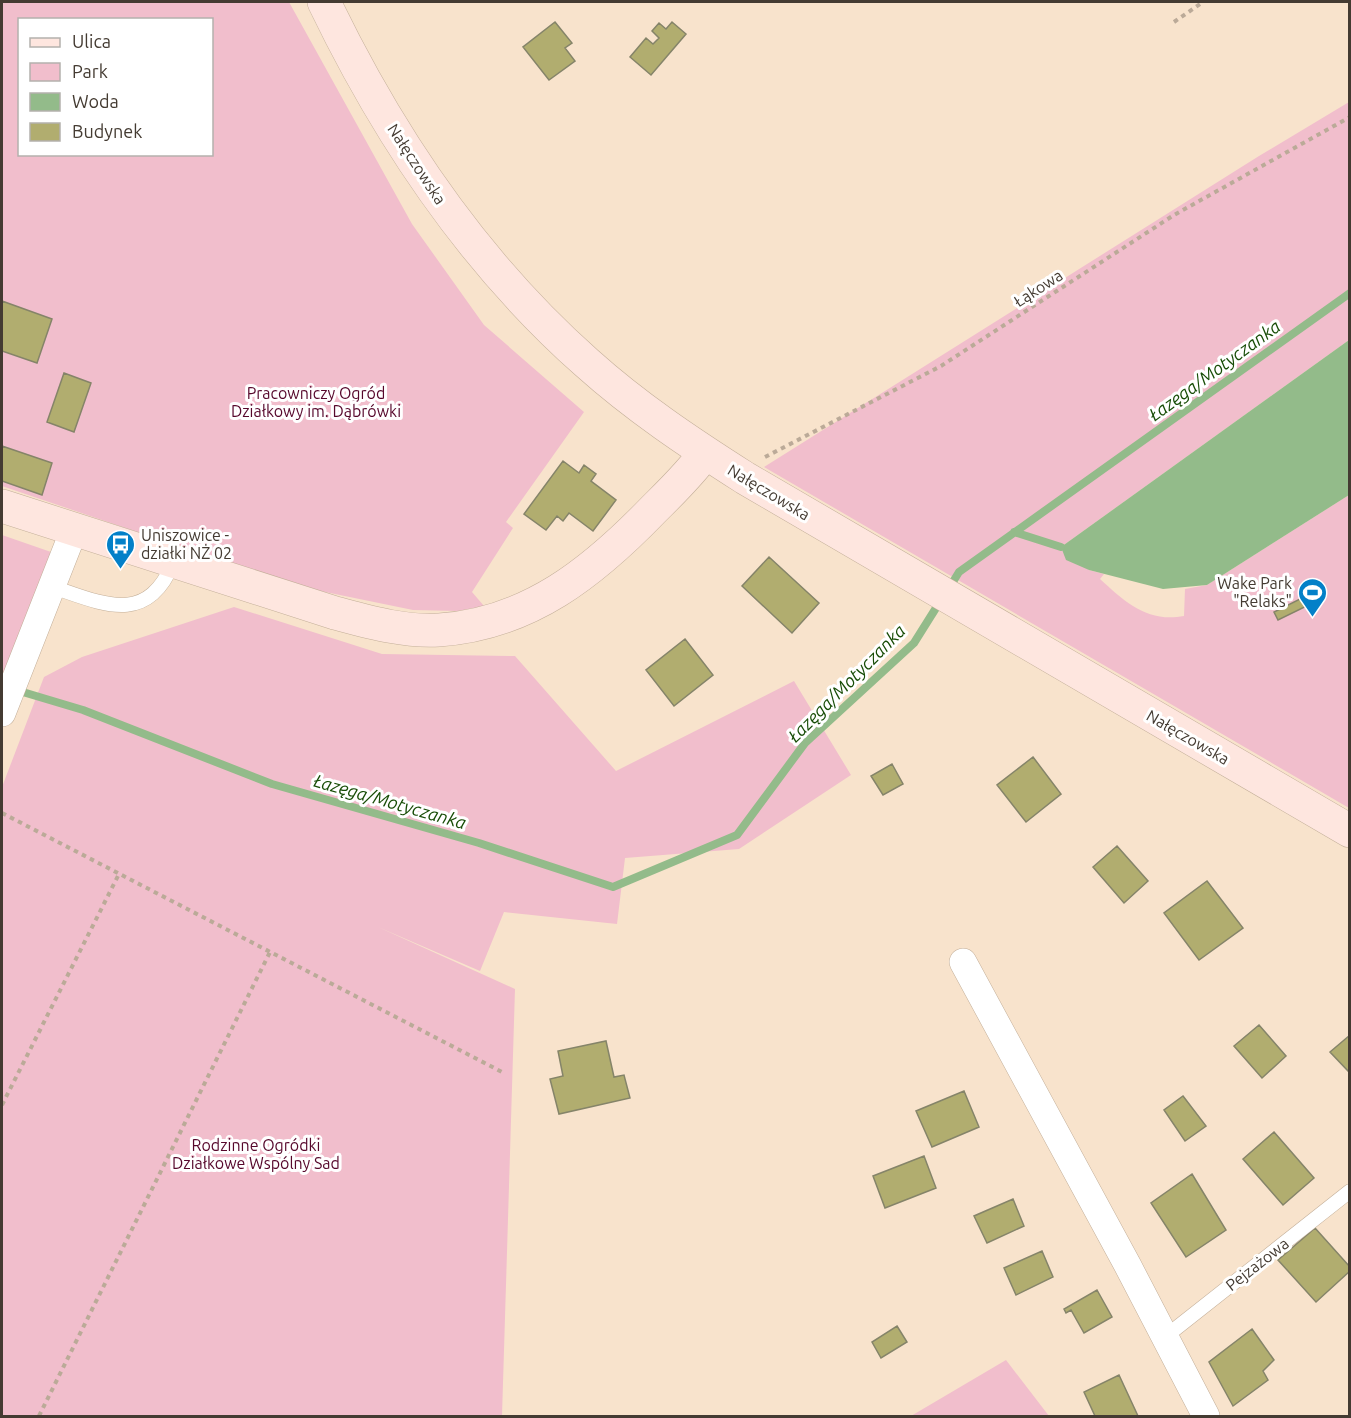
<svg xmlns="http://www.w3.org/2000/svg" width="1351" height="1418" font-family="Ubuntu,sans-serif">
<style>
.green{fill:#f1becc;fill-rule:evenodd}
.water{fill:#93bb8a}
.lines{fill:none;stroke-linecap:round;stroke-linejoin:round}
.stream{stroke:#93bb8a;stroke-width:8}
.building{fill:#b1ad6f;stroke:#858469;stroke-width:1.5}
.lane-casing{stroke:#c3af99;stroke-width:15}
.street-casing{stroke:#c3af99;stroke-width:28}
.secondary-casing{stroke:#c3af99;stroke-width:34}
.path{stroke:#bbaa98;stroke-width:4;stroke-dasharray:4.5 4.5;stroke-linecap:butt}
.lane{stroke:#fff;stroke-width:14}
.street{stroke:#fff;stroke-width:27}
.secondary{stroke:#fee6df;stroke-width:33}
.labels{text-anchor:middle;dominant-baseline:central;stroke-width:6;stroke-linejoin:round;paint-order:stroke}
.street-label{font-size:16px;fill:#443b32;stroke:#fff}
.park-label{font-size:16px;fill:#56072b;stroke:#fff}
.poi-label{font-size:16px;fill:#443b32;stroke:#fff;text-anchor:start}
.water-label{font-size:18px;font-style:italic;fill:#174c06;stroke:#fff}
</style>
<rect width="100%" height="100%" fill="#f8e3cc"/>
<path class="green" d="M2,2H289L412,224L484,325L584,412L506,522L513,528L472,592L484,606L458,611L413,610L296,586L2,486ZM20,20H212V154H20Z
M1349,102V340L1061,547L1089,570L1104,574L1100,579C1125,602 1148,623 1184,616L1185,589L1207,585L1349,495V808L764,467L1259,156Z
M2,535L51,552L2,687Z
M234,607L382,654L515,656L616,771L794,681L851,775L739,849L625,858L617,924L504,912L480,971L378,927L515,989L502,1416H2V787L44,677L82,657Z
M1006,1360L1049,1416H911Z"/>
<path class="water" d="M1349,340V495L1207,585L1163,589L1089,570L1066,560L1061,547Z"/>
<g class="lines">
<path class="stream" d="M1014,532L1061,547
M948,590L959,572L1350,293
M16,690L83,710L272,784L479,843L613,887L737,835L805,743L914,643L941,600"/>
</g>
<path class="building" d="M555,22L572,43L565,48L575,61L549,80L523,47Z
M672,22L686,34L651,75L630,57L646,38L653,44L659,38L652,31L659,23L666,29Z
M2,301L52,319L37,363L2,351Z
M64,373L91,383L74,432L47,422Z
M2,446L52,463L42,495L2,481Z
M563,461L579,473L584,465L596,474L591,481L616,500L593,531L569,513L563,521L557,516L546,530L524,514Z
M769,557L819,603L792,633L742,586Z
M1316,591L1321,599L1278,620L1274,612Z
M685,639L713,675L674,706L646,670Z
M1033,757L1061,794L1026,822L997,785Z
M892,764L903,784L883,795L871,776Z
M1117,846L1148,881L1124,903L1093,867Z
M1207,881L1243,928L1199,960L1164,913Z
M1259,1025L1286,1056L1262,1078L1234,1046Z
M1350,1035V1073L1330,1052Z
M606,1041L614,1077L624,1075L630,1098L559,1114L550,1079L563,1076L558,1051Z
M964,1091L979,1127L932,1147L916,1111Z
M1183,1096L1206,1126L1185,1141L1164,1110Z
M1274,1132L1314,1178L1283,1205L1243,1159Z
M924,1156L936,1188L885,1208L873,1176Z
M1192,1174L1226,1230L1186,1257L1151,1203Z
M1013,1199L1024,1226L987,1243L974,1216Z
M1315,1228L1350,1267V1271L1316,1302L1278,1260Z
M1042,1251L1053,1277L1016,1295L1004,1268Z
M1097,1290L1112,1317L1084,1333L1071,1310L1066,1313L1064,1309Z
M897,1326L907,1342L881,1358L872,1342Z
M1252,1329L1274,1360L1263,1371L1268,1380L1233,1406L1209,1362Z
M1119,1375L1138,1416H1095L1084,1392Z"/>
<g class="lines">
<defs>
<path id="lane" d="M53,587C103,604 147,626 173,563
M1165,1337L1350,1191"/>
<path id="street" d="M2,713L74,530
M963,962L1128,1266L1206,1416"/>
<path id="secondary" d="M324,2C389,137 474,263 587,363C636,407 690,443 745,478L1350,831
M2,506L335,613C369,622 403,632 439,630C529,624 593,572 653,510C671,492 690,474 705,453"/>
</defs>
<use href="#lane" class="lane-casing"/>
<use href="#street" class="street-casing"/>
<use href="#secondary" class="secondary-casing"/>
<path class="path" d="M1174,22L1203,2
M765,457L941,366L1174,215L1350,117
M2,813L502,1072
M2,1105L119,874
M39,1416L270,952"/>
<use href="#lane" class="lane"/>
<use href="#street" class="street"/>
<use href="#secondary" class="secondary"/>
</g>
<defs>
<symbol id="bus-pin" viewBox="-11 -11 22 30"><path d="M0 17L-7.5 6A9.5 9.5 0 1 1 7.5 6Z" fill="#0380c8" stroke="#fff"/><path d="M-5-6H5V4H4V6H2V4H-2V6H-4V4H-5ZM-3.5-4V0h7V-4ZM-3.5 1.2v1.5H-2V1.2ZM2 1.2v1.5H3.5V1.2Z" fill="#fff"/></symbol>
<symbol id="stadium-pin" viewBox="-11 -11 22 30"><path d="M0 17L-7.5 6A9.5 9.5 0 1 1 7.5 6Z" fill="#0380c8" stroke="#fff"/><path d="M0-5a6.5 5 0 1 0 0 10a6.5 5 0 1 0 0-10ZM-3.5-1.8h7v3.6h-7Z" fill="#fff"/></symbol>
</defs>
<g fill-rule="evenodd">
<use href="#bus-pin" x="104" y="528" width="33" height="45"/>
<use href="#stadium-pin" x="1296" y="576" width="33" height="45"/>
</g>
<g class="labels">
<g class="street-label">
<text transform="translate(417 164) rotate(57)">Nałęczowska</text>
<text transform="translate(1038 288) rotate(-33)">Łąkowa</text>
<text transform="translate(769 492) rotate(31)">Nałęczowska</text>
<text transform="translate(1188 737) rotate(30)">Nałęczowska</text>
<text transform="translate(1257 1264) rotate(-38)">Pejzażowa</text>
</g>
<g class="park-label">
<text x="316" y="393">Pracowniczy Ogród<tspan x="316" dy="18">Działkowy im. Dąbrówki</tspan></text>
<text x="256" y="1145">Rodzinne Ogródki<tspan x="256" dy="18">Działkowe Wspólny Sad</tspan></text>
</g>
<g class="poi-label">
<text x="141" y="535">Uniszowice -<tspan x="141" dy="18">działki NŻ 02</tspan></text>
<text x="1292" y="583" text-anchor="end">Wake Park<tspan x="1292" dy="18">"Relaks"</tspan></text>
</g>
<g class="water-label">
<text transform="translate(1214 370) rotate(-36)">Łazęga/Motyczanka</text>
<text transform="translate(846 683) rotate(-45)">Łazęga/Motyczanka</text>
<text transform="translate(390 801) rotate(16)">Łazęga/Motyczanka</text>
</g>
</g>
<rect width="1351" height="1418" fill="none" stroke="#443b32" stroke-width="6"/>
<rect x="18" y="18" width="195" height="138" fill="#ffffff" stroke="#b4b1ad" stroke-width="1.5"/>
<rect x="30" y="38" width="30" height="9" fill="#fee6df" stroke="#b4b1ad" stroke-width="1.5"/>
<text x="72" y="48" font-size="18" fill="#443b32">Ulica</text>
<rect x="30" y="63" width="30" height="18" fill="#f1becc" stroke="#b4b1ad" stroke-width="1.5"/>
<text x="72" y="78" font-size="18" fill="#443b32">Park</text>
<rect x="30" y="93" width="30" height="18" fill="#93bb8a" stroke="#b4b1ad" stroke-width="1.5"/>
<text x="72" y="108" font-size="18" fill="#443b32">Woda</text>
<rect x="30" y="123" width="30" height="18" fill="#b1ad6f" stroke="#b4b1ad" stroke-width="1.5"/>
<text x="72" y="138" font-size="18" fill="#443b32">Budynek</text>
</svg>
